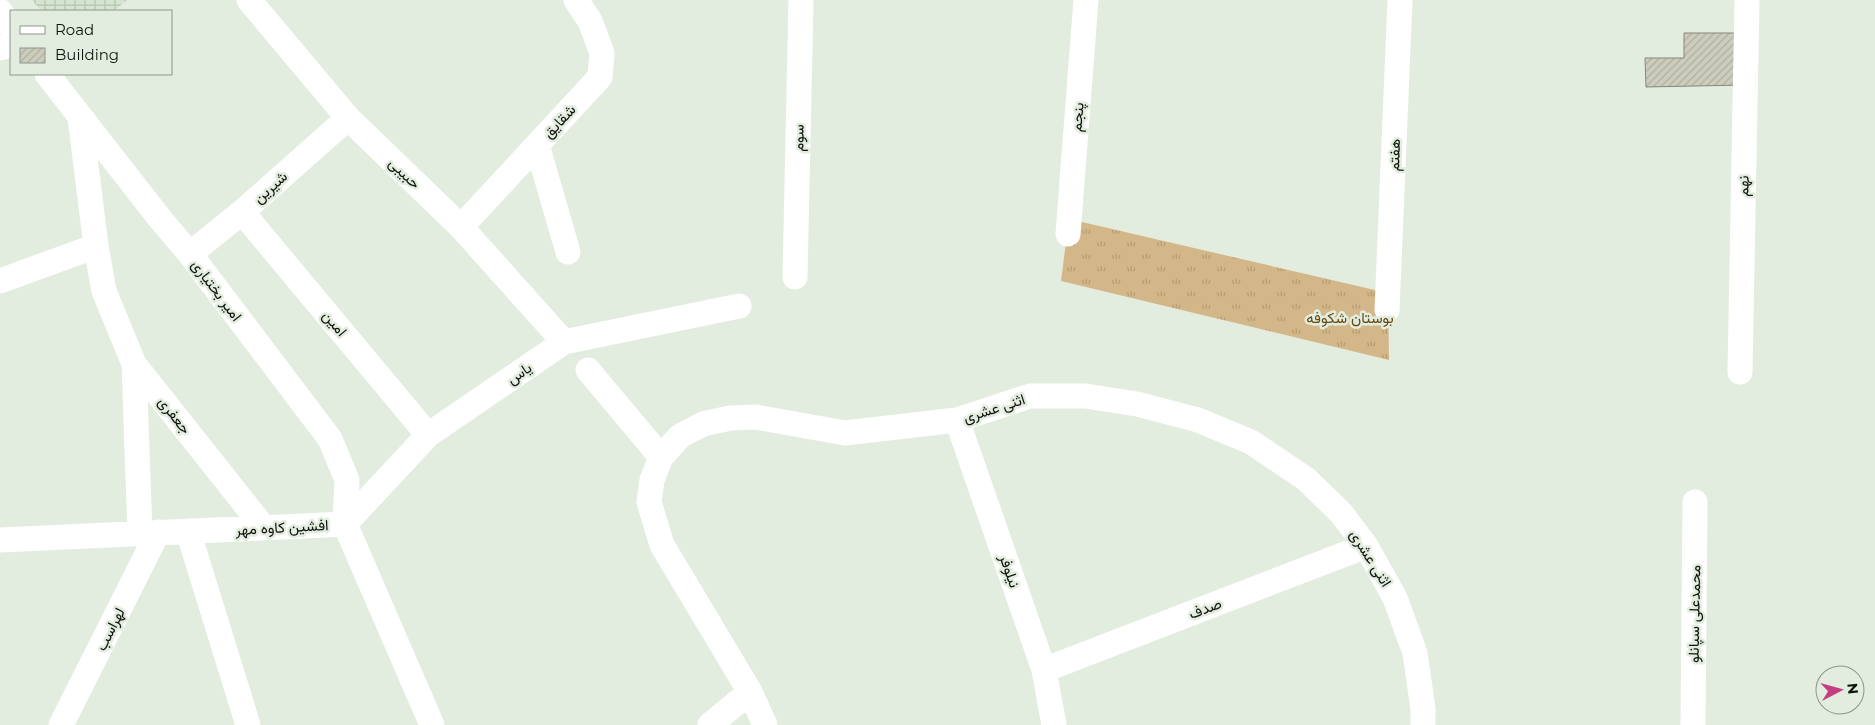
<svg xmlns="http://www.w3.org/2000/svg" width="1875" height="725" font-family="Montserrat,Vazirmatn,sans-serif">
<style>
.industrial{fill:url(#industrial-grid)}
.grass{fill:url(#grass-tufts)}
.building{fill:url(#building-hatch);stroke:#868778}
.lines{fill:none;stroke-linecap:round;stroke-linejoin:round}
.minor{stroke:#fff;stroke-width:25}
.labels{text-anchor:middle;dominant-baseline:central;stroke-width:5;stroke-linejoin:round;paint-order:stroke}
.street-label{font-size:15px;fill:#0f130e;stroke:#e3eddf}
.park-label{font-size:15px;fill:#654910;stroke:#e3eddf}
</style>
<defs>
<pattern id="industrial-grid" width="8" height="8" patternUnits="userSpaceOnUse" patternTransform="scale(1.25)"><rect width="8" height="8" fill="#d5e5d0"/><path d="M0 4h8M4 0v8" fill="none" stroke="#b6c4b1"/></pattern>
<pattern id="grass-tufts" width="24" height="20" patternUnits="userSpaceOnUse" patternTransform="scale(1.25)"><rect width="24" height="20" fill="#d3b788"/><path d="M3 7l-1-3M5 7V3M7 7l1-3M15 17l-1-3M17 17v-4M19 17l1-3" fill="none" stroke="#b49c74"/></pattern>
<pattern id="building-hatch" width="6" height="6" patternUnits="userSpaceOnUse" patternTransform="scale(1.25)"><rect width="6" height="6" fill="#cdcdbd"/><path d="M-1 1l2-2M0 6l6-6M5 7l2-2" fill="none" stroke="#afafa1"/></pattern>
</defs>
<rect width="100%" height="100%" fill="#e3eddf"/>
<path class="industrial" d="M32,0H127L114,11H41Z"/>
<path class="grass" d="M1069,219L1388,293L1389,360L1061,281Z"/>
<path class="building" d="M1684,33H1743L1744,85L1646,87L1645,58H1684Z"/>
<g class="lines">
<path class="minor" d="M249,0L348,118L461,227L564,342
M0,11L11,27
M0,48L11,45
M47,74L161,220L190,254L330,439L347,480L345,524L432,725
M80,117L96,246L104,291L134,364L264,528
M537,145L568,252
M242,212L428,435
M461,227L600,77L602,53L590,21L576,0
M1068,234L1086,0
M190,254L242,212L348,118
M795,277L801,0
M0,281L96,246
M1387,310L1400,0
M134,364L140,534
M588,370L661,457
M1740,372L1747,0
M957,420L1044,670L1054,725
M345,524L428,435L564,342L739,306
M188,531L248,725
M0,540L345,524
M1044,670L1366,546
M61,725L158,532
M710,725L750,692
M765,725L750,692L662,545L649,502L652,480L661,457L680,436L703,424L730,418L756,417L845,433L957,420L1030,396H1085L1137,404L1198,420L1251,442L1306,479L1341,513L1366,546L1395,598L1415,653L1423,709V725
M1693,725L1695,502"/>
</g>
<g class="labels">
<g class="street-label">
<text transform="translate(1077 117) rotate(-85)">پنجم</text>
<text transform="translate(559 121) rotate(-47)">شقایق</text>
<text transform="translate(798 138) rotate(-89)">سوم</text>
<text transform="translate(1394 155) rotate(-88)">هفتم</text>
<text transform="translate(405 173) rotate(44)">حبیبی</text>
<text transform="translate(1743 186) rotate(-89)">نهم</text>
<text transform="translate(270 187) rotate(-42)">شیرین</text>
<text transform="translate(217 290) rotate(53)">امیر بختیاری</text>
<text transform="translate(335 323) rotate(50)">امین</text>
<text transform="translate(519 373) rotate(-34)">یاس</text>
<text transform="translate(994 408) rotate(-18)">اثنی عشری</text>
<text transform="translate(175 415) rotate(52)">جعفری</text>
<text transform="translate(282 527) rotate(-3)">افشین کاوه مهر</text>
<text transform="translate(1371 558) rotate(58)">اثنی عشری</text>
<text transform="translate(1010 571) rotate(71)">نیلوفر</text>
<text transform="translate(1205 608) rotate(-21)">صدف</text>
<text transform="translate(1694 614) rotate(-89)">محمدعلی سپانلو</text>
<text transform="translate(110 629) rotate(-63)">لهراسب</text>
</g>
<g class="park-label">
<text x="1350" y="317">بوستان شکوفه</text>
</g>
</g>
<rect x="10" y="10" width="162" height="65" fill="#e3eddf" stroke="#8e968b"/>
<rect x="20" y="26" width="25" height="8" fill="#ffffff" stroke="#8e968b"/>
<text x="55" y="35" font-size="15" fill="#0f130e">Road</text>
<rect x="20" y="48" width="25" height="15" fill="url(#building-hatch)" stroke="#8e968b"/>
<text x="55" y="60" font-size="15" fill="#0f130e">Building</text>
<g transform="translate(1840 690) rotate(84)"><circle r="24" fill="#e3eddf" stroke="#8e968b"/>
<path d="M0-4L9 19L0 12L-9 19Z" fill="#c53f80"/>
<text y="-8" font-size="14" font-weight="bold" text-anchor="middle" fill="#0f130e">N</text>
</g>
</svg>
